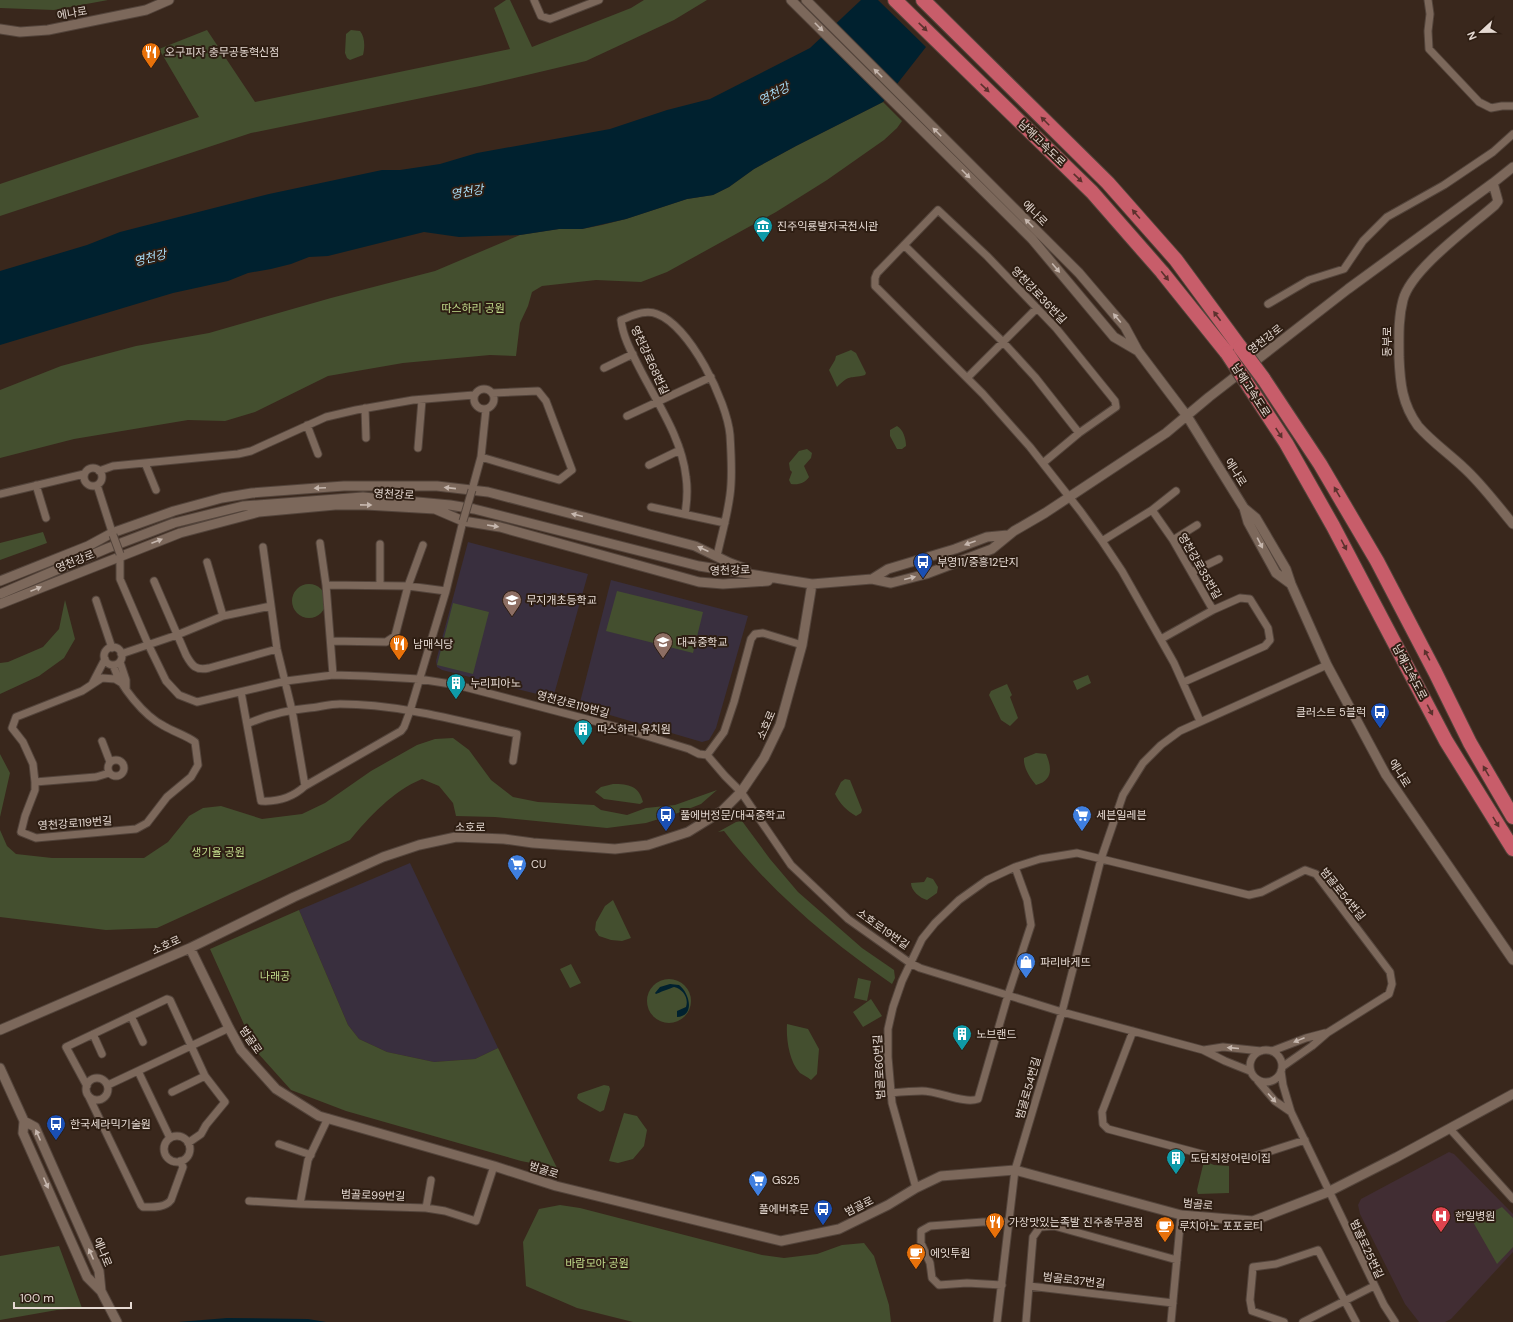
<svg xmlns="http://www.w3.org/2000/svg" width="1513" height="1322" font-family="'DM Sans','Noto Sans KR',sans-serif">
<style>
.education{fill:#392f3e}
.medical{fill:#412d33}
.green{fill:#444f2f}
.water{fill:#00212f}
.lines{fill:none;stroke-linecap:round;stroke-linejoin:round}
.minor-casing{stroke:#53443b;stroke-width:9}
.tertiary-casing{stroke:#53443b;stroke-width:11}
.motorway-casing{stroke:#53443b;stroke-width:16}
.minor{stroke:#7c685b;stroke-width:7}
.tertiary{stroke:#7c685b;stroke-width:9}
.motorway{stroke:#c85d6a;stroke-width:14}
.minor-bridge-casing{stroke:#53443b;stroke-width:9;stroke-linecap:butt}
.motorway-bridge-casing{stroke:#53443b;stroke-width:16;stroke-linecap:butt}
.minor-bridge{stroke:#7c685b;stroke-width:7}
.motorway-bridge{stroke:#c85d6a;stroke-width:14}
.oneway{fill:#c6b7ae}
.oneway2{fill:#5c312d}
.labels{text-anchor:middle;dominant-baseline:central;stroke-width:4;stroke-linejoin:round;paint-order:stroke}
.street-label{font-size:11px;fill:#e5d9d2;stroke:#2e1e13}
.poi-label{font-size:11px;fill:#e5d9d2;stroke:#2e1e13;text-anchor:start}
.park-label{font-size:11px;fill:#c2dd8c;stroke:#2e1e13}
.water-label{font-size:12px;font-style:italic;fill:#a7dcf6;stroke:#2e1e13}
</style>
<rect width="100%" height="100%" fill="#39271c"/>
<path class="education" d="M468,542L588,574L553,698L442,670L437,667L436,661Z
M611,580L748,616L716,728L709,740L702,742L579,706Z
M410,863L498,1048L475,1059L434,1062L387,1052L359,1039L348,1025L299,910Z"/>
<path class="medical" d="M1449,1152L1454,1154L1513,1214V1252L1451,1319L1445,1322H1419L1405,1304L1360,1214L1358,1205L1361,1199Z"/>
<path class="green" d="M0,0H108L54,10L0,8Z
M506,0H510L532,47L631,8L644,0H707L674,20L586,61L480,86L251,133L0,216V184L199,117L159,49L207,30L255,102L510,49L494,8Z
M351,30L360,31C365,37 365,47 363,55L350,60L347,58L345,53L346,34Z
M883,102L902,121L897,128L884,140L827,180L776,212L667,272L641,282L596,280L542,286L532,292L528,306L520,323L516,356L490,355L403,363L328,376L255,412L225,421L188,420L74,439L0,458V390L61,366L136,346L209,333L331,298L435,271L520,235L559,229H582L602,225L626,219L687,199L713,195L729,187L754,169L796,146Z
M851,350L856,353L866,373L865,375C849,379 850,374 837,387L829,370L835,360L836,356Z
M897,426C903,429 906,439 906,446L902,449H897L890,436V430Z
M807,449L812,453L811,458L804,466L809,477C805,483 799,485 791,484L789,480L792,472L790,470L789,463L799,451Z
M43,532L47,543L0,560V543Z
M292 601a17 17 0 1 1 34 0a17 17 0 1 1-34 0Z
M617,591L703,612L693,653L606,631Z
M65,600L75,639L64,658L39,676L0,694V663L8,662L43,647L59,629Z
M453,603L489,612L473,674L437,665Z
M1088,675L1091,683L1077,690L1073,681Z
M1007,684L1012,695L1010,697L1018,718L1010,726L1001,720L989,695L991,691Z
M453,738L469,750L491,780L513,797L538,802L594,805L601,810L627,815L646,808L675,805L717,790L701,804L678,813L646,823L607,828L495,817L456,816L453,803L439,786L422,779C393,791 369,817 350,840L157,928L106,930L0,917V830L7,846L16,854L52,858H144L168,842L189,816L203,808L221,806L262,819L302,814L325,803L371,771L417,745L435,739Z
M1036,753L1046,754C1052,768 1053,780 1036,785C1030,778 1023,767 1024,758Z
M0,754L10,773L0,817Z
M845,779L850,780L862,810L861,813L856,816C846,810 840,804 835,794L841,782Z
M613,784C629,784 639,786 643,802L640,804L604,799L595,792L601,787Z
M742,821L770,859L798,892L862,948L894,970L895,978L892,984C831,942 769,890 724,831L718,832L736,822Z
M927,877L933,879L938,887L937,893L927,900C920,898 911,891 911,883L924,882Z
M613,900L631,938L622,941L611,940L599,936L595,930L596,922L605,906Z
M299,910L348,1025L359,1039L387,1052L434,1062L475,1059L498,1048L557,1168L521,1161L346,1111L291,1090L256,1051L210,949Z
M571,964L581,983L570,988L560,969Z
M858,978L871,981L867,1001L854,998Z
M647 1001a22 22 0 1 1 44 0a22 22 0 1 1-44 0Z
M871,999L882,1016L863,1027L853,1012Z
M787,1024L808,1029L819,1049L817,1074L811,1080C808,1077 803,1075 800,1073C789,1062 786,1038 787,1024Z
M604,1085L609,1086L610,1089L604,1110L600,1112L580,1101L577,1098L578,1094Z
M624,1113L637,1116L647,1130L644,1146L633,1159L618,1163L609,1161Z
M1204,1161L1214,1165L1229,1166V1193L1198,1194L1197,1190Z
M560,1205L580,1208L762,1255L784,1258L817,1254L842,1245L864,1243L874,1256L889,1305L891,1322H633L577,1308L526,1286L523,1242L539,1209Z
M1502,1207L1513,1218V1247L1497,1264L1473,1222Z
M59,1246L82,1308L57,1310L0,1320V1256Z"/>
<path class="water" d="M861,0H878L926,47L883,102L796,146L754,169L729,187L713,195L687,199L626,219L582,229H559L520,235L459,237L424,232L328,256L309,257L291,264L271,269L248,273L228,281L173,293L0,345V271L87,245L120,232L269,194L382,170H400L440,164L477,153L610,129L667,110L710,99L810,48Z
M670,984L679,985C689,992 696,1016 677,1017V1011L686,1007C689,998 683,989 674,987C671,988 658,993 656,994L655,993L660,987Z
M227,1318L308,1319L326,1322H178Z"/>
<g class="lines">
<defs>
<path id="minor" d="M534,0L541,16L550,19L599,0
M1428,0L1430,14L1428,31L1429,49L1479,102L1491,108L1502,106H1513
M904,245L1003,342L1035,377L1079,433
M1268,304L1309,280L1344,269L1363,241L1387,217L1444,185L1493,152L1513,134
M604,368L633,354
M967,378L1037,308
M474 399a10 10 0 1 1 20 0a10 10 0 1 1-20 0Z
M365,408L366,438
M627,416L711,377
M307,425L318,454
M418,448L422,400
M481,457L559,480L572,470L546,401L538,391L492,393
M145,463L156,490
M1043,463L1079,433L1116,407L1115,401L1056,328L987,256L938,210L877,273L875,278V286L983,394L1030,447L1081,512L1102,541L1122,571L1174,663L1200,721
M649,465L680,450
M84 477a9 9 0 1 1 18 0a9 9 0 1 1-18 0Z
M99,471L113,466L238,454L251,451L326,417L356,410L413,400L474,395
M36,485L46,518
M97,485L113,535
M472,490L481,457L486,409
M0,494L84,474
M651,507L725,523
M1152,510L1173,540L1213,610
M685,514C687,502 688,490 686,477C682,439 658,404 641,371C633,355 623,338 621,320C632,316 645,309 657,314C690,326 727,401 730,435C731,451 732,468 731,484C730,508 722,532 717,556
M1173,540L1197,525
M1102,541L1152,510L1176,491
M320,543L326,585L333,675
M380,544V585
M263,547L277,649L292,710L305,786
M120,554V579L148,644L166,681L179,695L197,702L286,681L333,675L366,676L419,679L457,685L617,727L689,749L699,754L707,755L725,776L741,792L791,865L848,919L910,963L920,968L1062,1012L1203,1050L1225,1061L1250,1071
M207,562L223,616
M1192,572L1219,559
M154,581L186,655C192,666 196,671 209,668L277,649
M326,585L408,586L446,591
M96,600L112,648
M1161,639L1213,610L1240,598L1250,599L1268,628L1270,640L1265,646L1184,682
M331,641L386,642L395,636L408,586L423,545
M104 656a9 9 0 1 1 18 0a9 9 0 1 1-18 0Z
M121,654L177,635L223,616L271,606
M120,662L126,680V688
M113,665C120,686 144,716 164,726C174,732 185,735 195,742L198,765L191,777L167,797L147,823L136,829L36,838L21,832L25,816L35,790V782L33,764L23,742L12,728L16,717L82,691L102,678L115,679L120,682
M92,684L105,659
M241,692L261,801C278,802 292,798 305,786L401,731L404,727L410,711L446,591L463,521
M247,724C267,715 288,710 309,708C319,707 330,704 340,704C399,704 459,721 517,734L513,761
M102,741L110,762
M707,755L724,732L734,702L751,639L755,634L763,633L802,645
M108 768a8 8 0 1 1 16 0a8 8 0 1 1-16 0Z
M35,782L96,777L109,773
M131,1016L143,1042
M1133,1031L1102,1112L1103,1124L1108,1129L1213,1157L1249,1158L1305,1140
M93,1034L102,1054
M1204,1050L1223,1047L1261,1051
M1250 1066a16 16 0 1 1 32 0a16 16 0 1 1-32 0Z
M1272,1051L1306,1038L1325,1033
M138,1071L170,1138
M1281,1071L1283,1085L1291,1112L1384,1305L1395,1322
M86 1089a11 11 0 1 1 22 0a11 11 0 1 1-22 0Z
M1258,1081L1275,1101L1291,1112
M108,1085L229,1028
M87,1086L66,1047L167,999L170,1000L205,1076L225,1102L206,1125L201,1134L188,1143
M172,1092L205,1076
M890,1093C901,1092 912,1091 922,1091C939,1091 964,1104 978,1099L1008,995L1031,925L1027,900L1015,867
M89,1097L141,1205L143,1207C153,1207 165,1208 171,1200L183,1167L180,1161
M328,1118L308,1160L300,1204L426,1208L445,1211L476,1221L494,1166
M1450,1129L1513,1199
M164 1149a13 13 0 1 1 26 0a13 13 0 1 1-26 0Z
M279,1144L311,1155
M916,1188L892,1103L888,1057V1029L893,1007L902,981L922,939L935,923L959,900L987,880L1015,867L1040,859L1077,853L1249,895L1262,892L1305,870L1316,874L1390,972L1392,984L1389,994L1327,1033L1312,1046L1282,1067
M249,1201L300,1204
M426,1208L431,1180
M1002,1285L967,1283L939,1285L932,1278L930,1263L921,1243V1231L930,1226L983,1222H1009
M1029,1286L1173,1303
M997,1322L1015,1170L1062,1012L1101,859L1123,795L1143,763L1161,745L1180,731L1327,665
M1026,1322L1033,1237L1040,1227L1054,1226L1177,1260
M1171,1322L1181,1215
M1284,1322L1252,1311L1250,1300L1253,1267L1276,1264L1318,1250L1356,1322
M1303,1322L1374,1286"/>
<path id="tertiary" d="M791,0L1032,239L1114,337L1138,351
M806,0L1079,273L1125,327L1138,351L1187,416L1244,508L1248,522L1276,573L1291,584
M0,29L20,32L48,30L146,10L169,0
M1513,167L1493,183L1498,201L1495,205C1470,227 1411,269 1403,300C1398,319 1399,338 1399,357C1400,383 1402,404 1418,426C1431,441 1448,453 1463,467C1481,483 1497,505 1513,524
M1244,508L1256,518L1286,569L1291,584L1327,665L1386,775L1513,960
M872,579L888,569L955,549L987,537L1008,535
M0,581L88,546L112,533L174,511L222,498L252,493L344,486H437L488,492L695,546L730,563L746,569
M0,594L108,548L174,523L243,506L363,497L450,505L474,509L699,566L812,584L872,579L891,583L926,574L992,549L1014,531L1045,513L1166,433L1209,397L1348,289L1493,183
M0,604L180,533L259,512L335,505H366L435,509L463,521L500,527L699,582L723,584L768,581
M190,948L229,1028L241,1050L276,1089L319,1116L494,1166L556,1186L781,1241L839,1229L888,1205L916,1188L941,1176L1015,1170L1181,1215L1253,1221L1328,1192L1397,1157L1513,1094
M0,1030L190,948L294,897L383,857L419,845L456,837L504,839L533,843L615,849L648,845L688,832L722,811L741,792L764,758L780,725L802,645L812,584
M0,1068L24,1121L23,1133L87,1277L101,1291L117,1322
M24,1121L35,1127L99,1271L101,1291"/>
<path id="motorway" d="M895,0L1092,192L1162,272L1227,353
M923,0L1108,183L1176,260L1240,347
M1263,378L1320,464L1377,561L1435,672L1470,743L1513,817
M1250,388L1286,443L1333,526L1446,741L1513,849"/>
</defs>
<use href="#minor" class="minor-casing"/>
<use href="#tertiary" class="tertiary-casing"/>
<use href="#motorway" class="motorway-casing"/>
<use href="#minor" class="minor"/>
<use href="#tertiary" class="tertiary"/>
<use href="#motorway" class="motorway"/>
<defs>
<path id="minor-bridge" d="M463,521L472,490
M113,535L120,554"/>
<path id="motorway-bridge" d="M1240,347L1263,378
M1227,353L1250,388"/>
</defs>
<use href="#minor-bridge" class="minor-bridge-casing"/>
<use href="#motorway-bridge" class="motorway-bridge-casing"/>
<use href="#minor-bridge" class="minor-bridge"/>
<use href="#motorway-bridge" class="motorway-bridge"/>
</g>
<defs><path id="oneway-solid" d="M-6-.8H1V-3.2L6.5 0L1 3.2V.8H-6Z"/></defs>
<g class="oneway">
<use href="#oneway-solid" transform="translate(819 27) rotate(45)"/>
<use href="#oneway-solid" transform="translate(878 73) rotate(-135)"/>
<use href="#oneway-solid" transform="translate(937 132) rotate(-135)"/>
<use href="#oneway-solid" transform="translate(966 174) rotate(45)"/>
<use href="#oneway-solid" transform="translate(1029 223) rotate(-135)"/>
<use href="#oneway-solid" transform="translate(1056 268) rotate(50)"/>
<use href="#oneway-solid" transform="translate(1117 318) rotate(-130)"/>
<use href="#oneway-solid" transform="translate(320 488) rotate(177)"/>
<use href="#oneway-solid" transform="translate(450 488) rotate(-174)"/>
<use href="#oneway-solid" transform="translate(366 505) rotate(1)"/>
<use href="#oneway-solid" transform="translate(577 515) rotate(-166)"/>
<use href="#oneway-solid" transform="translate(493 526) rotate(9)"/>
<use href="#oneway-solid" transform="translate(157 541) rotate(-21)"/>
<use href="#oneway-solid" transform="translate(970 543) rotate(160)"/>
<use href="#oneway-solid" transform="translate(1260 543) rotate(62)"/>
<use href="#oneway-solid" transform="translate(703 549) rotate(-156)"/>
<use href="#oneway-solid" transform="translate(910 578) rotate(-14)"/>
<use href="#oneway-solid" transform="translate(36 589) rotate(-22)"/>
<use href="#oneway-solid" transform="translate(1299 1040) rotate(158)"/>
<use href="#oneway-solid" transform="translate(1233 1048) rotate(-175)"/>
<use href="#oneway-solid" transform="translate(1272 1098) rotate(48)"/>
<use href="#oneway-solid" transform="translate(38 1135) rotate(-114)"/>
<use href="#oneway-solid" transform="translate(46 1183) rotate(66)"/>
<use href="#oneway-solid" transform="translate(91 1254) rotate(-114)"/>
</g>
<g class="oneway2">
<use href="#oneway-solid" transform="translate(923 27) rotate(44)"/>
<use href="#oneway-solid" transform="translate(985 88) rotate(44)"/>
<use href="#oneway-solid" transform="translate(1045 121) rotate(-135)"/>
<use href="#oneway-solid" transform="translate(1078 178) rotate(44)"/>
<use href="#oneway-solid" transform="translate(1136 214) rotate(-131)"/>
<use href="#oneway-solid" transform="translate(1165 276) rotate(51)"/>
<use href="#oneway-solid" transform="translate(1217 316) rotate(-127)"/>
<use href="#oneway-solid" transform="translate(1279 433) rotate(57)"/>
<use href="#oneway-solid" transform="translate(1337 492) rotate(-120)"/>
<use href="#oneway-solid" transform="translate(1344 545) rotate(62)"/>
<use href="#oneway-solid" transform="translate(1427 655) rotate(-118)"/>
<use href="#oneway-solid" transform="translate(1430 710) rotate(62)"/>
<use href="#oneway-solid" transform="translate(1486 771) rotate(-120)"/>
<use href="#oneway-solid" transform="translate(1496 822) rotate(59)"/>
</g>
<defs>
<symbol id="restaurant-pin" viewBox="-11 -11 22 30"><path d="M0 17L-7.5 6A9.5 9.5 0 1 1 7.5 6Z" fill="#e8710a" stroke="#2e1e13"/><path d="M-5-6h1v4h1v-4h1v4h1v-4h1v5L-1.5 .5V6h-2V.5L-5-1ZM5-6V6H3V1.5H1.5Q1.5-4 5-6Z" fill="#fff"/></symbol>
<symbol id="museum-pin" viewBox="-11 -11 22 30"><path d="M0 17L-7.5 6A9.5 9.5 0 1 1 7.5 6Z" fill="#0f9aa8" stroke="#2e1e13"/><path d="M0-6L6-3V-2H-6V-3ZM-5-1h2V3h-2ZM-1-1h2V3h-2ZM3-1h2V3H3ZM-6 4H6V6H-6Z" fill="#fff"/></symbol>
<symbol id="bus-pin" viewBox="-11 -11 22 30"><path d="M0 17L-7.5 6A9.5 9.5 0 1 1 7.5 6Z" fill="#1a4fb4" stroke="#2e1e13"/><path d="M-5-6H5V4H4V6H2V4H-2V6H-4V4H-5ZM-3.5-4V0h7V-4ZM-3.5 1.2v1.5H-2V1.2ZM2 1.2v1.5H3.5V1.2Z" fill="#fff"/></symbol>
<symbol id="school-pin" viewBox="-11 -11 22 30"><path d="M0 17L-7.5 6A9.5 9.5 0 1 1 7.5 6Z" fill="#8d6e63" stroke="#2e1e13"/><path d="M0-5L7-2L0 1L-7-2ZM-4 1L0 2.5L4 1V4Q0 6-4 4Z" fill="#fff"/></symbol>
<symbol id="building-pin" viewBox="-11 -11 22 30"><path d="M0 17L-7.5 6A9.5 9.5 0 1 1 7.5 6Z" fill="#0f9aa8" stroke="#2e1e13"/><path d="M-4-6H4V6H1V3H-1V6H-4ZM-2.5-4.3h1.7v1.8h-1.7ZM.8-4.3h1.7v1.8H.8ZM-2.5-1h1.7V.8h-1.7ZM.8-1h1.7V.8H.8Z" fill="#fff"/></symbol>
<symbol id="supermarket-pin" viewBox="-11 -11 22 30"><path d="M0 17L-7.5 6A9.5 9.5 0 1 1 7.5 6Z" fill="#3f7fe0" stroke="#2e1e13"/><path d="M-6-5.5h2.5l.6 2H6L4.5 2H-2.5L-4.4-4H-6ZM-1.5 3.2a1.3 1.3 0 1 0 .1 0ZM3 3.2a1.3 1.3 0 1 0 .1 0Z" fill="#fff"/></symbol>
<symbol id="shop-pin" viewBox="-11 -11 22 30"><path d="M0 17L-7.5 6A9.5 9.5 0 1 1 7.5 6Z" fill="#3f7fe0" stroke="#2e1e13"/><path d="M-5-2.5h2.3a2.7 3.5 0 0 1 5.4 0H5L5.5 6h-11ZM-1.5-2.5h3a1.5 2.3 0 0 0-3 0Z" fill="#fff"/></symbol>
<symbol id="hospital-pin" viewBox="-11 -11 22 30"><path d="M0 17L-7.5 6A9.5 9.5 0 1 1 7.5 6Z" fill="#e0444e" stroke="#2e1e13"/><path d="M-5-5h3v3.5h4V-5h3V5h-3V1.5h-4V5h-3Z" fill="#fff"/></symbol>
<symbol id="cafe-pin" viewBox="-11 -11 22 30"><path d="M0 17L-7.5 6A9.5 9.5 0 1 1 7.5 6Z" fill="#e8710a" stroke="#2e1e13"/><path d="M-5.5-4.5H6V0H3Q3 3.5 0 3.5H-2.5Q-5.5 3.5-5.5 0ZM3-3.2v2h1.7v-2ZM-6 4.5H4V6H-6Z" fill="#fff"/></symbol>
</defs>
<g fill-rule="evenodd">
<use href="#restaurant-pin" x="140" y="41" width="22" height="30"/>
<use href="#museum-pin" x="752" y="215" width="22" height="30"/>
<use href="#bus-pin" x="912" y="551" width="22" height="30"/>
<use href="#school-pin" x="501" y="589" width="22" height="30"/>
<use href="#school-pin" x="652" y="631" width="22" height="30"/>
<use href="#restaurant-pin" x="388" y="633" width="22" height="30"/>
<use href="#building-pin" x="445" y="672" width="22" height="30"/>
<use href="#bus-pin" x="1369" y="701" width="22" height="30"/>
<use href="#building-pin" x="572" y="718" width="22" height="30"/>
<use href="#bus-pin" x="655" y="804" width="22" height="30"/>
<use href="#supermarket-pin" x="1071" y="804" width="22" height="30"/>
<use href="#supermarket-pin" x="506" y="853" width="22" height="30"/>
<use href="#shop-pin" x="1015" y="951" width="22" height="30"/>
<use href="#building-pin" x="951" y="1023" width="22" height="30"/>
<use href="#bus-pin" x="45" y="1113" width="22" height="30"/>
<use href="#building-pin" x="1165" y="1147" width="22" height="30"/>
<use href="#supermarket-pin" x="747" y="1169" width="22" height="30"/>
<use href="#bus-pin" x="812" y="1198" width="22" height="30"/>
<use href="#hospital-pin" x="1430" y="1205" width="22" height="30"/>
<use href="#restaurant-pin" x="984" y="1211" width="22" height="30"/>
<use href="#cafe-pin" x="1154" y="1215" width="22" height="30"/>
<use href="#cafe-pin" x="905" y="1242" width="22" height="30"/>
</g>
<g class="labels">
<g class="street-label">
<text transform="translate(72 13) rotate(-10)">에나로</text>
<text transform="translate(1042 143) rotate(44)">남해고속도로</text>
<text transform="translate(1035 213) rotate(45)">에나로</text>
<text transform="translate(1039 295) rotate(46)">영천강로36번길</text>
<text transform="translate(1265 339) rotate(-38)">영천강로</text>
<text transform="translate(1387 342) rotate(-90)">동부로</text>
<text transform="translate(650 360) rotate(65)">영천강로68번길</text>
<text transform="translate(1251 390) rotate(57)">남해고속도로</text>
<text transform="translate(1236 472) rotate(58)">에나로</text>
<text transform="translate(394 494) rotate(3)">영천강로</text>
<text transform="translate(75 561) rotate(-22)">영천강로</text>
<text transform="translate(1200 566) rotate(60)">영천강로35번길</text>
<text transform="translate(730 570) rotate(-2)">영천강로</text>
<text transform="translate(1410 672) rotate(62)">남해고속도로</text>
<text transform="translate(573 704) rotate(15)">영천강로119번길</text>
<text transform="translate(766 725) rotate(-67)">소호로</text>
<text transform="translate(1400 773) rotate(58)">에나로</text>
<text transform="translate(75 823) rotate(-4)">영천강로119번길</text>
<text x="470" y="827">소호로</text>
<text transform="translate(1343 894) rotate(51)">범골로54번길</text>
<text transform="translate(883 929) rotate(35)">소호로19번길</text>
<text transform="translate(166 945) rotate(-24)">소호로</text>
<text transform="translate(251 1040) rotate(55)">범골로</text>
<text transform="translate(879 1067) rotate(-93)">범골로60번길</text>
<text transform="translate(1028 1088) rotate(-74)">범골로54번길</text>
<text transform="translate(544 1170) rotate(18)">범골로</text>
<text transform="translate(373 1195) rotate(2)">범골로99번길</text>
<text transform="translate(1198 1204) rotate(6)">범골로</text>
<text transform="translate(859 1206) rotate(-26)">범골로</text>
<text transform="translate(1367 1249) rotate(65)">범골로25번길</text>
<text transform="translate(103 1252) rotate(68)">에나로</text>
<text transform="translate(1074 1280) rotate(7)">범골로37번길</text>
</g>
<g class="poi-label">
<text x="165" y="52">오구피자 충무공동혁신점</text>
<text x="777" y="226">진주익룡발자국전시관</text>
<text x="937" y="562">부영11/중흥12단지</text>
<text x="526" y="600">무지개초등학교</text>
<text x="677" y="642">대곡중학교</text>
<text x="413" y="644">남매식당</text>
<text x="470" y="683">누리피아노</text>
<text x="1366" y="712" text-anchor="end">클러스트 5블럭</text>
<text x="597" y="729">따스하리 유치원</text>
<text x="680" y="815">풀에버정문/대곡중학교</text>
<text x="1096" y="815">세븐일레븐</text>
<text x="531" y="864">CU</text>
<text x="1040" y="962">파리바게뜨</text>
<text x="976" y="1034">노브랜드</text>
<text x="70" y="1124">한국세라믹기술원</text>
<text x="1190" y="1158">도담직장어린이집</text>
<text x="772" y="1180">GS25</text>
<text x="809" y="1209" text-anchor="end">풀에버후문</text>
<text x="1455" y="1216">한일병원</text>
<text x="1009" y="1222">가장맛있는족발 진주충무공점</text>
<text x="1179" y="1226">루치아노 포포로티</text>
<text x="930" y="1253">에잇투원</text>
</g>
<g class="park-label">
<text x="473" y="308">따스하리 공원</text>
<text x="218" y="852">생기율 공원</text>
<text x="275" y="976">나래공</text>
<text x="597" y="1263">바람모아 공원</text>
</g>
<g class="water-label">
<text transform="translate(774 94) rotate(-28)">영천강</text>
<text transform="translate(467 192) rotate(-9)">영천강</text>
<text transform="translate(150 258) rotate(-14)">영천강</text>
</g>
</g>
<g transform="translate(1481 32) rotate(248)" stroke="#2e1e13" stroke-width="3" paint-order="stroke">
<path d="M0-3L7 15L0 10L-7 15Z" fill="#e5d9d2"/>
<text y="-6" font-size="11" font-weight="bold" text-anchor="middle" fill="#e5d9d2">N</text>
</g>
<path d="M14 1302v6h117v-6" fill="none" stroke="#e5d9d2" stroke-width="2"/>
<text x="20" y="1302" font-size="12" fill="#e5d9d2" stroke="#2e1e13" stroke-width="3" paint-order="stroke">100 m</text>
</svg>
